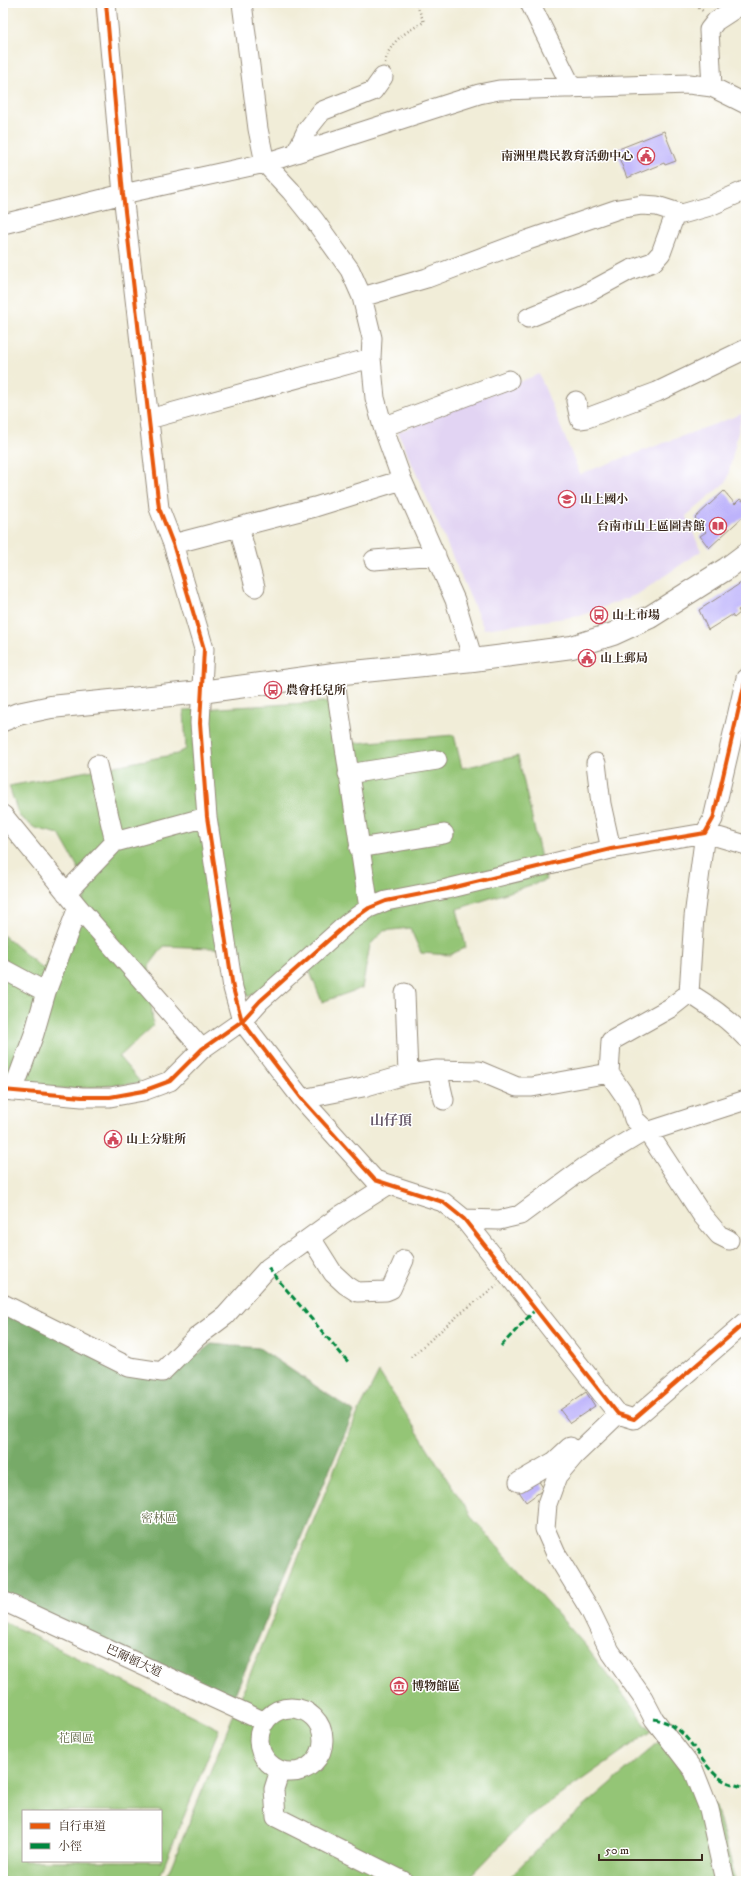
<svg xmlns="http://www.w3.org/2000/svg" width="749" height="1884" font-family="'IM FELL DW Pica','Noto Serif TC',serif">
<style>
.built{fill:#e2d4f3}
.green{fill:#94c576;stroke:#68784a;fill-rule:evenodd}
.forest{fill:#77aa67;stroke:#596a42}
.building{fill:#bdb3fb}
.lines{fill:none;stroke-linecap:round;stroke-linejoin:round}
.minor-casing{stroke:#968c7b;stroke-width:21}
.major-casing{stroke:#968c7b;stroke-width:24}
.path{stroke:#968c7b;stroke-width:2.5;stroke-dasharray:1 3;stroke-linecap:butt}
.minor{stroke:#fff;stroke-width:19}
.major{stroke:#fff;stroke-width:22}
.quiet{stroke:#00873e;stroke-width:3;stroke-dasharray:6 3;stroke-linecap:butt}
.cycleway-casing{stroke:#fff;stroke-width:6}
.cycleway{stroke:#e8590c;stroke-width:4}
.labels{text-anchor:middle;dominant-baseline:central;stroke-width:3;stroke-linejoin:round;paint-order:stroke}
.poi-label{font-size:12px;font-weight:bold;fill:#3b2a1e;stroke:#fff;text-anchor:start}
.park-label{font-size:12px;fill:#5a603d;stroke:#fff}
.street-label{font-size:12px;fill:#3b2a1e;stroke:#fff}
.quarter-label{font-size:14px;font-weight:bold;fill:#685a6b;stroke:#fff}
</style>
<rect width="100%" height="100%" fill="#fff"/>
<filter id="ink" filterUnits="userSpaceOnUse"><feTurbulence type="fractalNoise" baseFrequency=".025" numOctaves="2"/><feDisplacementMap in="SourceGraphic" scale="8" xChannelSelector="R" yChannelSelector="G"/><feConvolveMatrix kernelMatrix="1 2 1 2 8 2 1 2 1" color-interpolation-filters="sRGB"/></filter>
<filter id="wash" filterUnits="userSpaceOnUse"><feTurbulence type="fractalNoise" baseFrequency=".012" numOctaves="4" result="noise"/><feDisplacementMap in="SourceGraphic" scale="16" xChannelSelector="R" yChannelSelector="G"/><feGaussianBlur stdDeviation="0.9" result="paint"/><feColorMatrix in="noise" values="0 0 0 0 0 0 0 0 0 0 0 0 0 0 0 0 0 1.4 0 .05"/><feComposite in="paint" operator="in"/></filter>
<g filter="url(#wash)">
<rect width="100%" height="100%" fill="#f1edd8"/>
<path class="built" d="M539,374L580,474L742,414L727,481L686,516L701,551L638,594L580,616L484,629L398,432Z"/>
<path class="green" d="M340,701L344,744L454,735L462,768L518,756L546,880L457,909L466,947L450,955L421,953L410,928L383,931L370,945L362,988L322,1002L308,967L248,997L235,949L164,946L149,966L153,1026L119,1057L141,1083L71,1089L3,1084V935L43,969L90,889L59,834L35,828L19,816L9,786L177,754L186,749L184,710Z
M379,1372L473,1519L584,1644L651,1731L526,1819L472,1875L469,1881H165L357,1415Z
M3,1621L219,1729L158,1881H3ZM23,1811H161V1861H23Z
M660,1741L716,1807L736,1881H506L550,1836Z"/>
<path class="forest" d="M3,1309L166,1380L211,1344L259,1348L354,1412L229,1708L3,1593Z"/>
<g id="blocks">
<path class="building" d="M664,131L676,161L665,165L664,163L627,178L616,150Z
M724,491L735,504L740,499L746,503V514L709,548L700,536L706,532L695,518Z
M744,581L746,583V606L738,610L740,613L734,618L732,615L708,630L699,610Z
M586,1392L595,1406L570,1423L560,1410Z
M536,1477L544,1489L526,1502L518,1490Z"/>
</g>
</g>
<g filter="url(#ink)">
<use href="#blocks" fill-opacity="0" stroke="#968c7b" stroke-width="1"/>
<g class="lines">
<defs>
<path id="minor" d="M106,3L123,194L159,508L173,544L204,649L200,723L207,817L233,988L242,1021L302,1099L375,1180L443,1202L464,1219L618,1414L634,1419L746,1322
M242,3L258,129L265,163L291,191L315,221L350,270L362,297L372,338L371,358L375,398L383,427L402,480L455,600L473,660
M530,3L572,88
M712,87L709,30L716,21L742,4
M296,153L307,130L322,111L373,91L383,77
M3,224L123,194L265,163L479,94L499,90L689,84L712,87L746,104
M362,297L427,278L528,240L618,209L642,205L657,206L682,214L710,206L746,190
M528,318L582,296L630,270L653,262L661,253L676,212
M576,401L580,419L587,418L657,392L746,349
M149,419L371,358
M383,427L509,380
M239,527L255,587
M173,544L315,507L402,480
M374,560L436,555
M334,674L369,908
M596,763L601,804L611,849
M97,765L115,842
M348,774L437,760
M3,815L78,907L202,1049
M359,848L444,834
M66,893L115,842L207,817
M3,969L46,992
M405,993L408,1074
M689,993C710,1006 729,1019 746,1038
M437,1070L444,1100
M3,1090L82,1097H110L143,1091L170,1081L202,1049L242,1021L260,1001L349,922L369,908L386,901L447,889L611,849L705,833L713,819L746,678
M13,1091L34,1034L46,992L78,907
M302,1099L363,1087L408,1074L437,1070L479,1071L517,1087H532L609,1073
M464,1219L499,1220L520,1215L585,1167L638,1135L746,1100
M311,1238L333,1273L346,1285L357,1292L386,1291L391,1289L404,1260
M729,1240L719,1235L702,1215L647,1131L634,1119L629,1102L609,1073L611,1041L670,1008L689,993L694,917L705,833L746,845
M3,1304L129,1367L162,1372L197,1337L225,1316L268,1268L341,1215L388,1185
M618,1414L574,1456L557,1476L547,1504L545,1529L556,1554L590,1610L610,1651L643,1698L654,1719L694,1771L709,1809L725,1881
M519,1482L555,1461L570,1447
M3,1601L265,1722
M259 1740a32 32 0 1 1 64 0a32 32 0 1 1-64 0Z
M280,1770L274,1789L276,1817L403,1881"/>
<path id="major" d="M3,720L18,714L51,707L201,692L334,674L473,660L572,647L613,634L650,617L726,569L746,554"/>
</defs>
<use href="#minor" class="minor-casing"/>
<use href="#major" class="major-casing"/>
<path class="path" d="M692,3L703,11
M385,63C389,41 406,32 424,22L416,3
M411,1357L462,1312L497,1285"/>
<use href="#minor" class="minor"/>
<use href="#major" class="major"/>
<path class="quiet" d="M268,1268L349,1363
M501,1346L535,1310
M654,1719C689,1725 693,1755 717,1776C725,1783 736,1785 746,1788"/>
<defs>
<path id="cycleway" d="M106,3L123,194L159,508L173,544L204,649L200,723L207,817L233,988L242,1021L302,1099L375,1180L443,1202L464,1219L618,1414L634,1419L746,1322
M3,1090L82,1097H110L143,1091L170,1081L202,1049L242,1021L260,1001L349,922L369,908L386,901L447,889L611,849L705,833L713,819L746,678"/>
</defs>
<use href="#cycleway" class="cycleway-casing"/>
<use href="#cycleway" class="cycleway"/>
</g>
</g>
<defs>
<symbol id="civic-ring" viewBox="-11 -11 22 22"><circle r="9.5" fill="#fff" stroke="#d1495b" stroke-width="1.5"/><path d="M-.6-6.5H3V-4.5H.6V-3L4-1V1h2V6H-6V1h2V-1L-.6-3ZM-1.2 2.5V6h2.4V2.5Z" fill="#d1495b"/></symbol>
<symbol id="school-ring" viewBox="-11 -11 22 22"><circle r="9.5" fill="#fff" stroke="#d1495b" stroke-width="1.5"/><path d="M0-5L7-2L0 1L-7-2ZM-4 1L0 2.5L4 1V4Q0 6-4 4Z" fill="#d1495b"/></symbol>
<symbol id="library-ring" viewBox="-11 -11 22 22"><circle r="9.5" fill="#fff" stroke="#d1495b" stroke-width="1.5"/><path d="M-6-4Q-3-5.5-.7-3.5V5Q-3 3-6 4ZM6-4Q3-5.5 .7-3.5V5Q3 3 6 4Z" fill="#d1495b"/></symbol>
<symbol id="bus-ring" viewBox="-11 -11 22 22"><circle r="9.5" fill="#fff" stroke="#d1495b" stroke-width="1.5"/><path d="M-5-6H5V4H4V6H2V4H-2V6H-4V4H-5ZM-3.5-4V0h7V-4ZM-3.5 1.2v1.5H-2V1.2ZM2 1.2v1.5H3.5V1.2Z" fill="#d1495b"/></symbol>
<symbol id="museum-ring" viewBox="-11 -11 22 22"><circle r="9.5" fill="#fff" stroke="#d1495b" stroke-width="1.5"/><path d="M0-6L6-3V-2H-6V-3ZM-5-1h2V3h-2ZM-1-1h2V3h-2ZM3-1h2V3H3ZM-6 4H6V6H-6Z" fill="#d1495b"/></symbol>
</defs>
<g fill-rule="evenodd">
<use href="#civic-ring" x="636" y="146" width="20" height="20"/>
<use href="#school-ring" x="557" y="489" width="20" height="20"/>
<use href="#library-ring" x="708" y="516" width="20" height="20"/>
<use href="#bus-ring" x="589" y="605" width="20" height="20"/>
<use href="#civic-ring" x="577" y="648" width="20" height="20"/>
<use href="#bus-ring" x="263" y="680" width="20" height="20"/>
<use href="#civic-ring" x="103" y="1129" width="20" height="20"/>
<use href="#museum-ring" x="389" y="1676" width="20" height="20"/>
</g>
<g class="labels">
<g class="poi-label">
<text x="633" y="156" text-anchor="end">南洲里農民教育活動中心</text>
<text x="580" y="499">山上國小</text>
<text x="705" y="526" text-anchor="end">台南市山上區圖書館</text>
<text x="612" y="615">山上市場</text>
<text x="600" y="658">山上郵局</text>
<text x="286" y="690">農會托兒所</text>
<text x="126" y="1139">山上分駐所</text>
<text x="412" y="1686">博物館區</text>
</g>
<g class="park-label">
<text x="159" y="1518">密林區</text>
<text x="76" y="1738">花園區</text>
</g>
<g class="street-label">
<text transform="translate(134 1661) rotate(25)">巴爾頓大道</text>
</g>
<g class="quarter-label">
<text x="391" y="1121">山仔頂</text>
</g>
</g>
<rect width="749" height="1884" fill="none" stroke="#fff" stroke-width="16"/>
<rect x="22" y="1810" width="140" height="52" fill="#ffffff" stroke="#b1aaa5"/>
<rect x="30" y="1823" width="20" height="6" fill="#e8590c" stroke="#b1aaa5"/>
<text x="58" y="1830" font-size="12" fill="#3b2a1e">自行車道</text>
<rect x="30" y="1843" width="20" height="6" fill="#00873e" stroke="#b1aaa5"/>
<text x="58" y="1850" font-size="12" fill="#3b2a1e">小徑</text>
<path d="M599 1854v6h103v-6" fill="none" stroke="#3b2a1e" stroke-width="2"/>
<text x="605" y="1854" font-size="12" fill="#3b2a1e" stroke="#ffffff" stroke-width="3" paint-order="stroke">50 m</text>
</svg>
